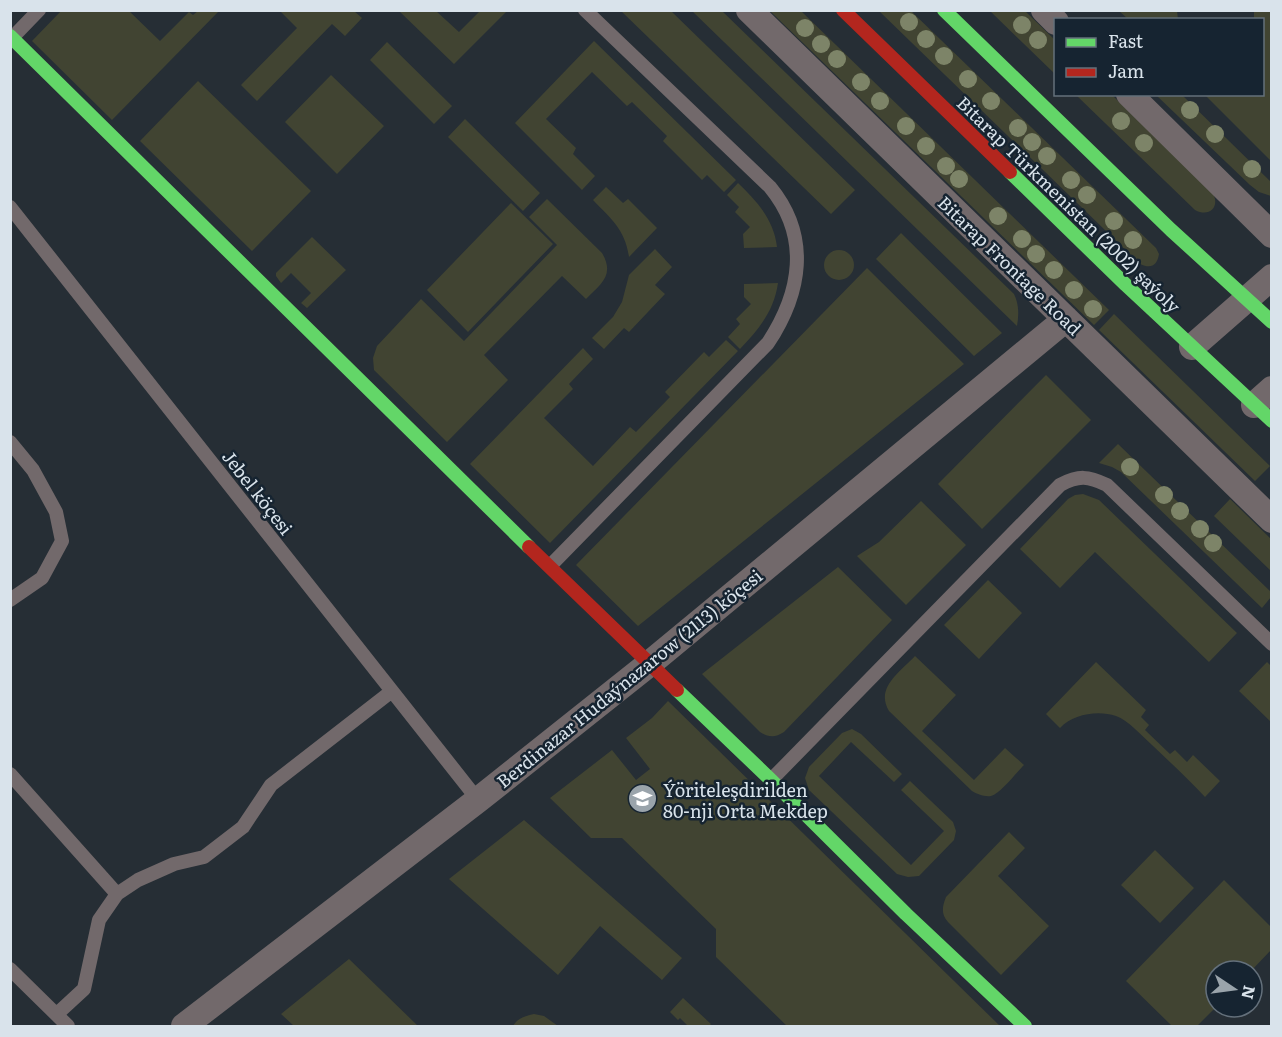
<svg xmlns="http://www.w3.org/2000/svg" width="1282" height="1037" font-family="Literata,serif">
<style>
.green{fill:#414432}
.lines{fill:none;stroke-linecap:round;stroke-linejoin:round}
.lane{stroke:#72696b;stroke-width:14}
.street{stroke:#72696b;stroke-width:26}
.fast{stroke:#63d668;stroke-width:14}
.jam{stroke:#b3261e;stroke-width:14}
.tree{fill:#7d8468}
.labels{text-anchor:middle;dominant-baseline:central;stroke-width:5;stroke-linejoin:round;paint-order:stroke}
.street-label{font-size:18px;fill:#d9e3eb;stroke:#162431}
.poi-label{font-size:18px;fill:#d9e3eb;stroke:#162431;text-anchor:start}
</style>
<rect width="100%" height="100%" fill="#262e35"/>
<path class="green" d="M61,11H129L160,41L189,12L193,15L198,11H219L112,120L32,41Z
M280,11H354L362,18L345,36L332,24L257,101L241,85L297,28Z
M399,11H436L459,32L480,11H507L454,64Z
M621,11H671L855,190L831,214Z
M692,11H722L1014,294C1019,304 1019,315 1017,326Z
M770,11H801L1109,310L1094,325Z
M879,11H911L1156,248L1159,254C1157,266 1151,269 1140,264Z
M990,11H1025L1055,40V74Z
M1119,11H1177L1178,19H1128Z
M1254,11H1271V161L1205,95L1262,94V20L1254,19Z
M594,41L736,180L724,192L707,175L702,180L663,141L667,136L632,102L627,106L592,72L546,119L576,148L573,154L595,176L582,190L515,123Z
M387,42L452,106L434,124L370,60Z
M331,75L384,126L337,174L285,122Z
M198,81L311,191L252,251L140,141Z
M1076,95H1112L1212,192C1221,206 1210,218 1195,210Z
M1156,95H1182L1271,182V196L1259,192L1250,185Z
M465,119L540,193L523,211L448,137Z
M738,183C757,201 774,220 777,247L744,248L743,234L750,227L735,212L739,207L727,195Z
M606,187L623,203L628,199L657,228L629,257C625,229 611,219 593,200Z
M547,199L602,253C615,275 601,284 586,299L562,276L484,355L508,380L447,442L374,370L373,358L377,346L421,299L464,341L557,245L529,217Z
M511,203L553,244L468,332L427,290Z
M901,233L1002,333L974,356L876,259Z
M312,237L346,270L307,308L301,303L311,293L291,273L281,283L276,276V273Z
M655,249L672,267L655,285L665,294L629,332L624,328L604,349L592,338L613,317L622,302L629,275Z
M824 265a15 15 0 1 1 30 0a15 15 0 1 1-30 0Z
M867,268L964,364L638,626L576,565Z
M778,283C774,311 759,329 740,349L728,337L740,324L736,319L751,304L744,297V284Z
M1114,314L1270,466L1255,481L1099,330Z
M726,340L738,351L550,543L470,464L583,348L593,359L569,384L573,389L544,418L593,466L630,427L636,432L670,397L665,392L704,352L709,357Z
M1046,375L1091,420L982,529L938,484Z
M1118,444L1271,592V597L1262,608L1121,472L1112,467L1099,463Z
M1083,494L1099,500L1237,633L1209,662L1095,552L1060,588L1020,549L1068,499L1075,495Z
M1230,499L1271,539V571L1214,516Z
M921,501L966,545L906,605L857,556L879,542Z
M838,567L892,620L784,732C775,738 768,737 760,732L702,674Z
M988,580L1022,613L979,659L944,625Z
M915,656L956,695L922,731L974,780L1005,748L1024,765C1016,773 1001,793 991,796C984,797 977,794 972,791L889,711C875,688 900,672 915,656Z
M1096,662L1146,710L1141,717L1149,725L1145,730L1170,754L1175,750L1187,762L1193,755L1220,781L1205,797C1188,779 1170,762 1152,745C1142,736 1128,720 1116,716C1098,710 1073,714 1060,728L1046,714Z
M1267,662L1271,666V722L1239,691Z
M668,701L1000,1026H787L716,957V929L622,838H591L550,798L612,750L636,780L650,769L626,738L652,718Z
M852,729L861,734L902,774L894,782L851,742L819,776L911,865L944,831L901,790L910,781L953,822L956,831L954,840L919,876L908,877L897,874L809,790L805,778L809,767L842,733Z
M524,820L682,958L662,980L600,926L558,975L449,879Z
M1009,832L1025,848L998,876L1049,926L1001,975L948,922C941,914 942,907 946,897Z
M1155,850L1194,888L1160,923L1121,885Z
M1224,880L1271,927V950L1251,971H1216V1007L1197,1026H1172L1126,981Z
M349,959L418,1026H294L281,1014Z
M683,998L711,1024L709,1026H688L680,1018L678,1020L670,1012Z
M534,1014L544,1016L558,1026H513C518,1018 525,1016 534,1014Z"/>
<g class="lines">
<path class="lane" d="M12,38L39,10
M10,207L478,800
M10,442L33,470L56,512L62,541L42,578L10,600
M550,566L768,343C801,293 811,237 770,187L585,10
M10,774L117,894
M771,780L1060,485C1079,475 1088,476 1107,485L1272,644
M10,969L68,1026
M57,1014L84,989L99,920L117,894L138,880L174,864L204,857L243,827L271,785L392,691"/>
<path class="street" d="M749,10L1272,520
M1044,10L1056,22
M1129,94L1272,235
M1192,347L1272,277
M1254,405L1272,389
M184,1026L478,800L649,664L1066,319"/>
<path class="fast" d="M944,10L1171,230L1272,322
M10,36L529,547
M1010,172L1126,285L1272,421
M677,690L771,780L906,914L1025,1026"/>
<path class="jam" d="M843,10L1010,172
M529,547L677,690"/>
</g>
<g class="tree">
<circle cx="909" cy="22" r="9"/>
<circle cx="1022" cy="25" r="9"/>
<circle cx="805" cy="28" r="9"/>
<circle cx="926" cy="39" r="9"/>
<circle cx="1038" cy="40" r="9"/>
<circle cx="821" cy="44" r="9"/>
<circle cx="944" cy="56" r="9"/>
<circle cx="837" cy="59" r="9"/>
<circle cx="968" cy="79" r="9"/>
<circle cx="861" cy="82" r="9"/>
<circle cx="880" cy="101" r="9"/>
<circle cx="991" cy="101" r="9"/>
<circle cx="1190" cy="110" r="9"/>
<circle cx="1121" cy="121" r="9"/>
<circle cx="906" cy="126" r="9"/>
<circle cx="1018" cy="128" r="9"/>
<circle cx="1215" cy="134" r="9"/>
<circle cx="1032" cy="142" r="9"/>
<circle cx="1144" cy="143" r="9"/>
<circle cx="926" cy="146" r="9"/>
<circle cx="1047" cy="156" r="9"/>
<circle cx="946" cy="166" r="9"/>
<circle cx="1252" cy="169" r="9"/>
<circle cx="959" cy="179" r="9"/>
<circle cx="1071" cy="180" r="9"/>
<circle cx="1087" cy="195" r="9"/>
<circle cx="998" cy="216" r="9"/>
<circle cx="1114" cy="221" r="9"/>
<circle cx="1022" cy="239" r="9"/>
<circle cx="1133" cy="240" r="9"/>
<circle cx="1036" cy="254" r="9"/>
<circle cx="1054" cy="270" r="9"/>
<circle cx="1074" cy="290" r="9"/>
<circle cx="1093" cy="309" r="9"/>
<circle cx="1130" cy="467" r="9"/>
<circle cx="1164" cy="495" r="9"/>
<circle cx="1180" cy="511" r="9"/>
<circle cx="1200" cy="529" r="9"/>
<circle cx="1213" cy="543" r="9"/>
</g>
<defs>
<symbol id="school-disc" viewBox="-11 -11 22 22"><circle r="9.5" fill="#9aa4ab" stroke="#162431"/><path d="M0-5L7-2L0 1L-7-2ZM-4 1L0 2.5L4 1V4Q0 6-4 4Z" fill="#fff"/></symbol>
</defs>
<g fill-rule="evenodd">
<use href="#school-disc" x="626" y="782" width="33" height="33"/>
</g>
<g class="labels">
<g class="street-label">
<text transform="translate(1069 204) rotate(44)">Bitarap Türkmenistan (2002) şaýoly</text>
<text transform="translate(1010 265) rotate(44)">Bitarap Frontage Road</text>
<text transform="translate(258 492) rotate(52)">Jebel köçesi</text>
<text transform="translate(629 678) rotate(-39)">Berdinazar Hudaýnazarow (2113) köçesi</text>
</g>
<g class="poi-label">
<text x="663" y="789">Ýöriteleşdirilden<tspan x="663" dy="21">80-nji Orta Mekdep</tspan></text>
</g>
</g>
<rect width="1282" height="1037" fill="none" stroke="#d9e3eb" stroke-width="24"/>
<rect x="1054" y="18" width="210" height="78" fill="#162431" stroke="#64707b" stroke-width="1.5"/>
<rect x="1066" y="38" width="30" height="9" fill="#63d668" stroke="#64707b" stroke-width="1.5"/>
<text x="1108" y="48" font-size="18" fill="#d9e3eb">Fast</text>
<rect x="1066" y="68" width="30" height="9" fill="#b3261e" stroke="#64707b" stroke-width="1.5"/>
<text x="1108" y="78" font-size="18" fill="#d9e3eb">Jam</text>
<g transform="translate(1234 989) rotate(103)"><circle r="28" fill="#162431" stroke="#64707b" stroke-width="1.5"/>
<path d="M0-4.5L10 22L0 15L-10 22Z" fill="#9aa4ab"/>
<text y="-9" font-size="16" font-weight="bold" text-anchor="middle" fill="#d9e3eb">N</text>
</g>
</svg>
